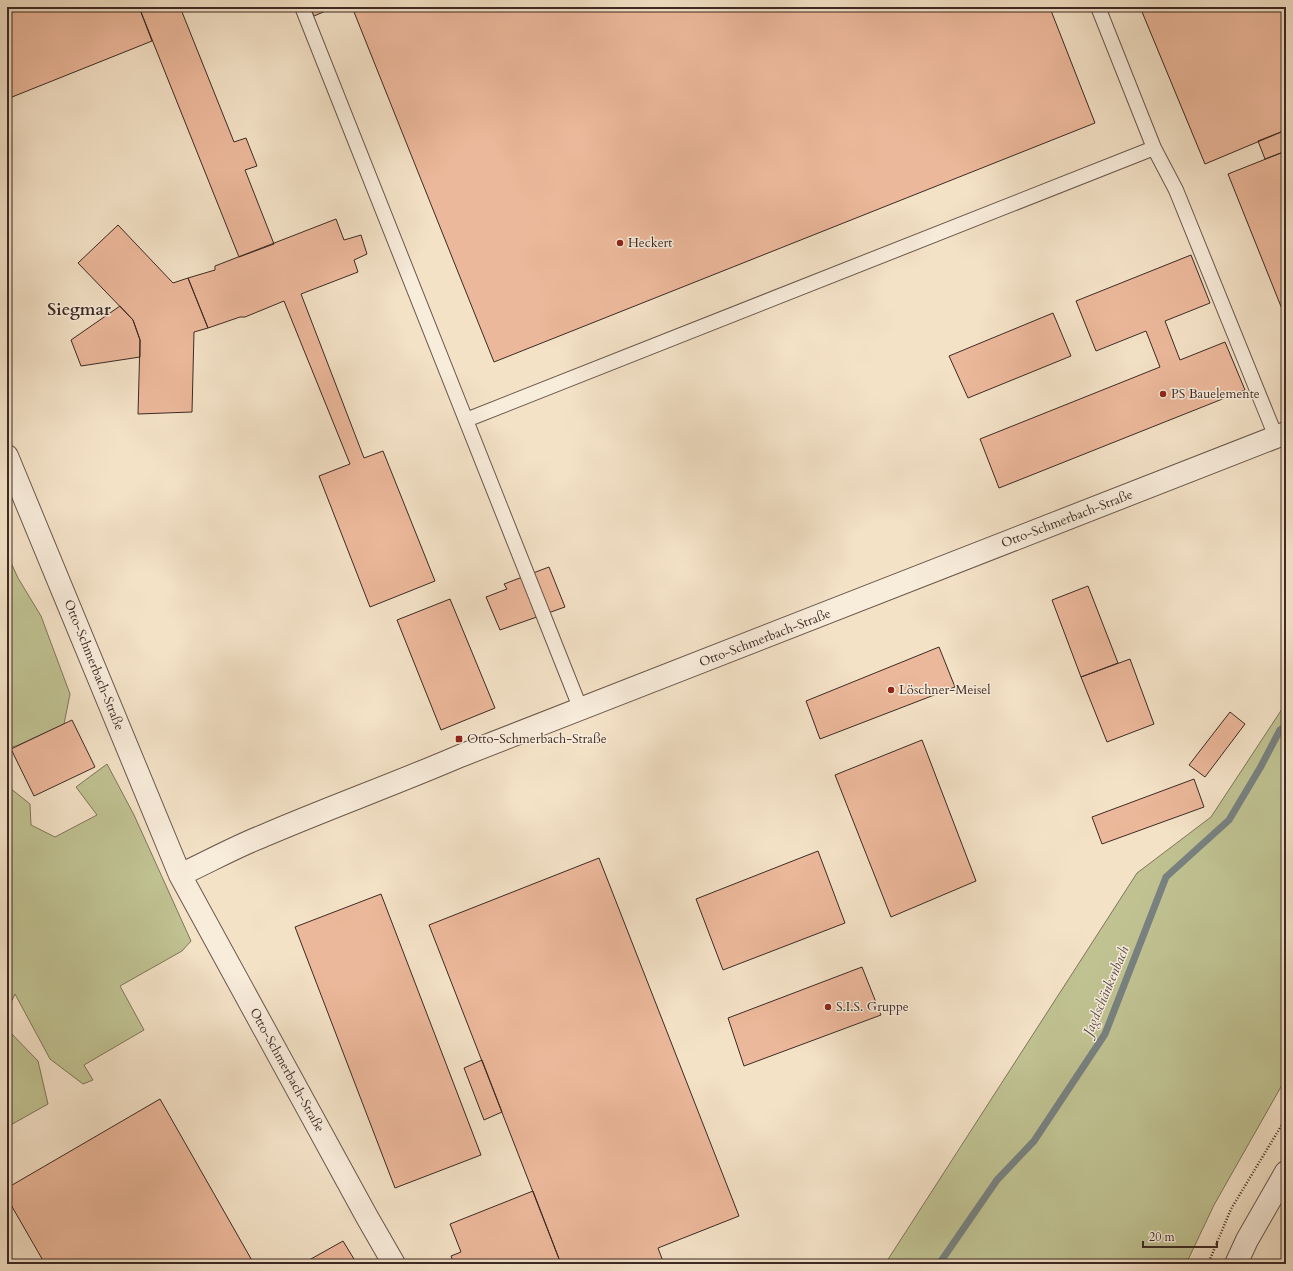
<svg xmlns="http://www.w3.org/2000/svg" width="1293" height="1271" font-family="Cardo,serif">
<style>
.green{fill:#c0c292;stroke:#7e765b}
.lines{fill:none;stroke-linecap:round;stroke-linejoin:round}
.stream{stroke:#788281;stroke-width:7}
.building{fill:#ecb89b;stroke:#3c2a24}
.service-casing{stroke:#6a584d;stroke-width:16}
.minor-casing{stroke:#6a584d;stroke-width:24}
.path{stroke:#3c2a24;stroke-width:2.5;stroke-dasharray:1 2;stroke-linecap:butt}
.service{stroke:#f8ecdb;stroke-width:14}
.minor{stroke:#f8ecdb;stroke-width:22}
.poi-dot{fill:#8f2418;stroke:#f8ecdb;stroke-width:1.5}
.labels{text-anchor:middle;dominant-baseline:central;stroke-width:3;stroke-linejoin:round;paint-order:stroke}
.poi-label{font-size:13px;fill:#3c2a24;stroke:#f8ecdb;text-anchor:start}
.street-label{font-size:13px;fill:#3c2a24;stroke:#f8ecdb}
.water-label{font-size:14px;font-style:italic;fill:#554e4b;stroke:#f8ecdb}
.district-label{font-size:17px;font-weight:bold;fill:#3c2a24;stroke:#f8ecdb}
</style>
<rect width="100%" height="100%" fill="#f4e2c7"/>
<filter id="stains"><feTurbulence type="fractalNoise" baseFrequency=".005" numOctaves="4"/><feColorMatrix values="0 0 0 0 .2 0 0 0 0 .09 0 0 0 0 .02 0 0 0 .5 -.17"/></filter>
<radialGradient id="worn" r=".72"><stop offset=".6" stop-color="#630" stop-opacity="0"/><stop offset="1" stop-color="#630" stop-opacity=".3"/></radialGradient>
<path class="green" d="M7,554L18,578L41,616L70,694L64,724L16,746L7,748Z
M1286,703V1078L1214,1205L1186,1264H885L1137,873L1211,817Z
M107,764L134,815L191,941L182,951L120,986L144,1030L84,1065L93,1080L83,1084L50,1059L15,994L7,1011V797L10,788L30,804L31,825L55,837L97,815L76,787Z
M7,1029L38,1061L48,1104L7,1127Z"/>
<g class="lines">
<path class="stream" d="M939,1264L997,1180L1034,1141L1105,1034L1166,877L1229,820L1260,768L1280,730L1286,726"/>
</g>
<path class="building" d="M7,7H139L152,41L7,99Z
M139,7H180L234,142L246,138L257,166L245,170L274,244L239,257Z
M310,7H335L314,16Z
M352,7H1053L1050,8L1095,123L494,362Z
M1140,7H1286V130L1205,164Z
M1286,130V151L1265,159L1258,141Z
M1286,151V319L1228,174Z
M336,219L344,240L361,235L367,254L354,260L358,272L301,294L364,458L383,451L435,581L370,607L319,476L350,464L284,301L245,317H240L208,328L188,278L215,270V266Z
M118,225L173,283L188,278L208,328L194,332L192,412L138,414L140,340L133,320L78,263Z
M1191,255L1210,303L1165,321L1180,360L1225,342L1245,390L999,488L980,439L1160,367L1146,331L1096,351L1076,301Z
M120,306L133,320L140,340V357L81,366L71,340Z
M1053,313L1071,356L968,398L949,356Z
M549,567L565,607L500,630L486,597L507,589L504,584Z
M1088,586L1118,663L1081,677L1052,600Z
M450,599L495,708L441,730L397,620Z
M939,647L955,687L820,739L806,701Z
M1130,659L1154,724L1107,742L1081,677Z
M1230,712L1245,724L1205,777L1189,765Z
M72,720L95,767L34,796L11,749Z
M922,740L976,881L891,917L835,775Z
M1194,779L1204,807L1102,844L1092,817Z
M818,851L845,923L723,970L696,899Z
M599,858L739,1216L658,1248L664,1264H561L429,925Z
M381,894L481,1155L395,1188L295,927Z
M862,967L881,1015L744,1066L728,1018Z
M482,1060L502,1112L484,1120L464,1068Z
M160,1099L254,1264H45L7,1198V1188Z
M533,1191L561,1264H454L451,1256L461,1252L450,1224Z
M343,1241L357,1264H302Z"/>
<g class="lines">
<defs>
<path id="service" d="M302,7L581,710
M1154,148L1176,190L1276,437
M466,420L1154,148L1098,7"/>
<path id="minor" d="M7,456L180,875L367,1217L394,1264
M180,875C208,862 235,847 263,836C328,808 395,784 460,756L1286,433
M1236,1264L1247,1240L1286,1172"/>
</defs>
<use href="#service" class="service-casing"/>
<use href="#minor" class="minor-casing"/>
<path class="path" d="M1208,1264L1231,1209L1286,1118"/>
<use href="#service" class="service"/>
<use href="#minor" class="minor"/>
</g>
<g class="poi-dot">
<circle cx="620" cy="243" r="4"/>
<circle cx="1163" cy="394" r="4"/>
<circle cx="891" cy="690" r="4"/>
<rect x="455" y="735" width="8" height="8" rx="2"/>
<circle cx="828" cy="1007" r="4"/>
</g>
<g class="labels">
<g class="poi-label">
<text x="628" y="243">Heckert</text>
<text x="1171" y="394">PS Bauelemente</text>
<text x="899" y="690">Löschner-Meisel</text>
<text x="467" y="739">Otto-Schmerbach-Straße</text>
<text x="836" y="1007">S.I.S. Gruppe</text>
</g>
<g class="street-label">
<text transform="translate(1067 519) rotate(-21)">Otto-Schmerbach-Straße</text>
<text transform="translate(765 638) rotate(-21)">Otto-Schmerbach-Straße</text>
<text transform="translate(94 665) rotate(68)">Otto-Schmerbach-Straße</text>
<text transform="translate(287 1070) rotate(61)">Otto-Schmerbach-Straße</text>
</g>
<g class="water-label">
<text transform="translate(1106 991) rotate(-67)">Jagdschänkenbach</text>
</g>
<g class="district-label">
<text x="79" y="309">Siegmar</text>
</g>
</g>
<rect width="1293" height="1271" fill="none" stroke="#f4e2c7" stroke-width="24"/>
<rect x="8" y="8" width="1277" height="1255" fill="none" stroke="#3c2a24" stroke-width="2"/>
<rect x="12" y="12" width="1269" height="1247" fill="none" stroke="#3c2a24"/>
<path d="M1143 1241v6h74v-6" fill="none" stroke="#3c2a24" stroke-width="2"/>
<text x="1149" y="1241" font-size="12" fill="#3c2a24" stroke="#f8ecdb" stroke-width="3" paint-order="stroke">20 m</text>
<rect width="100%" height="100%" filter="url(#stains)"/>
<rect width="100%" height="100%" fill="url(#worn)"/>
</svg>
